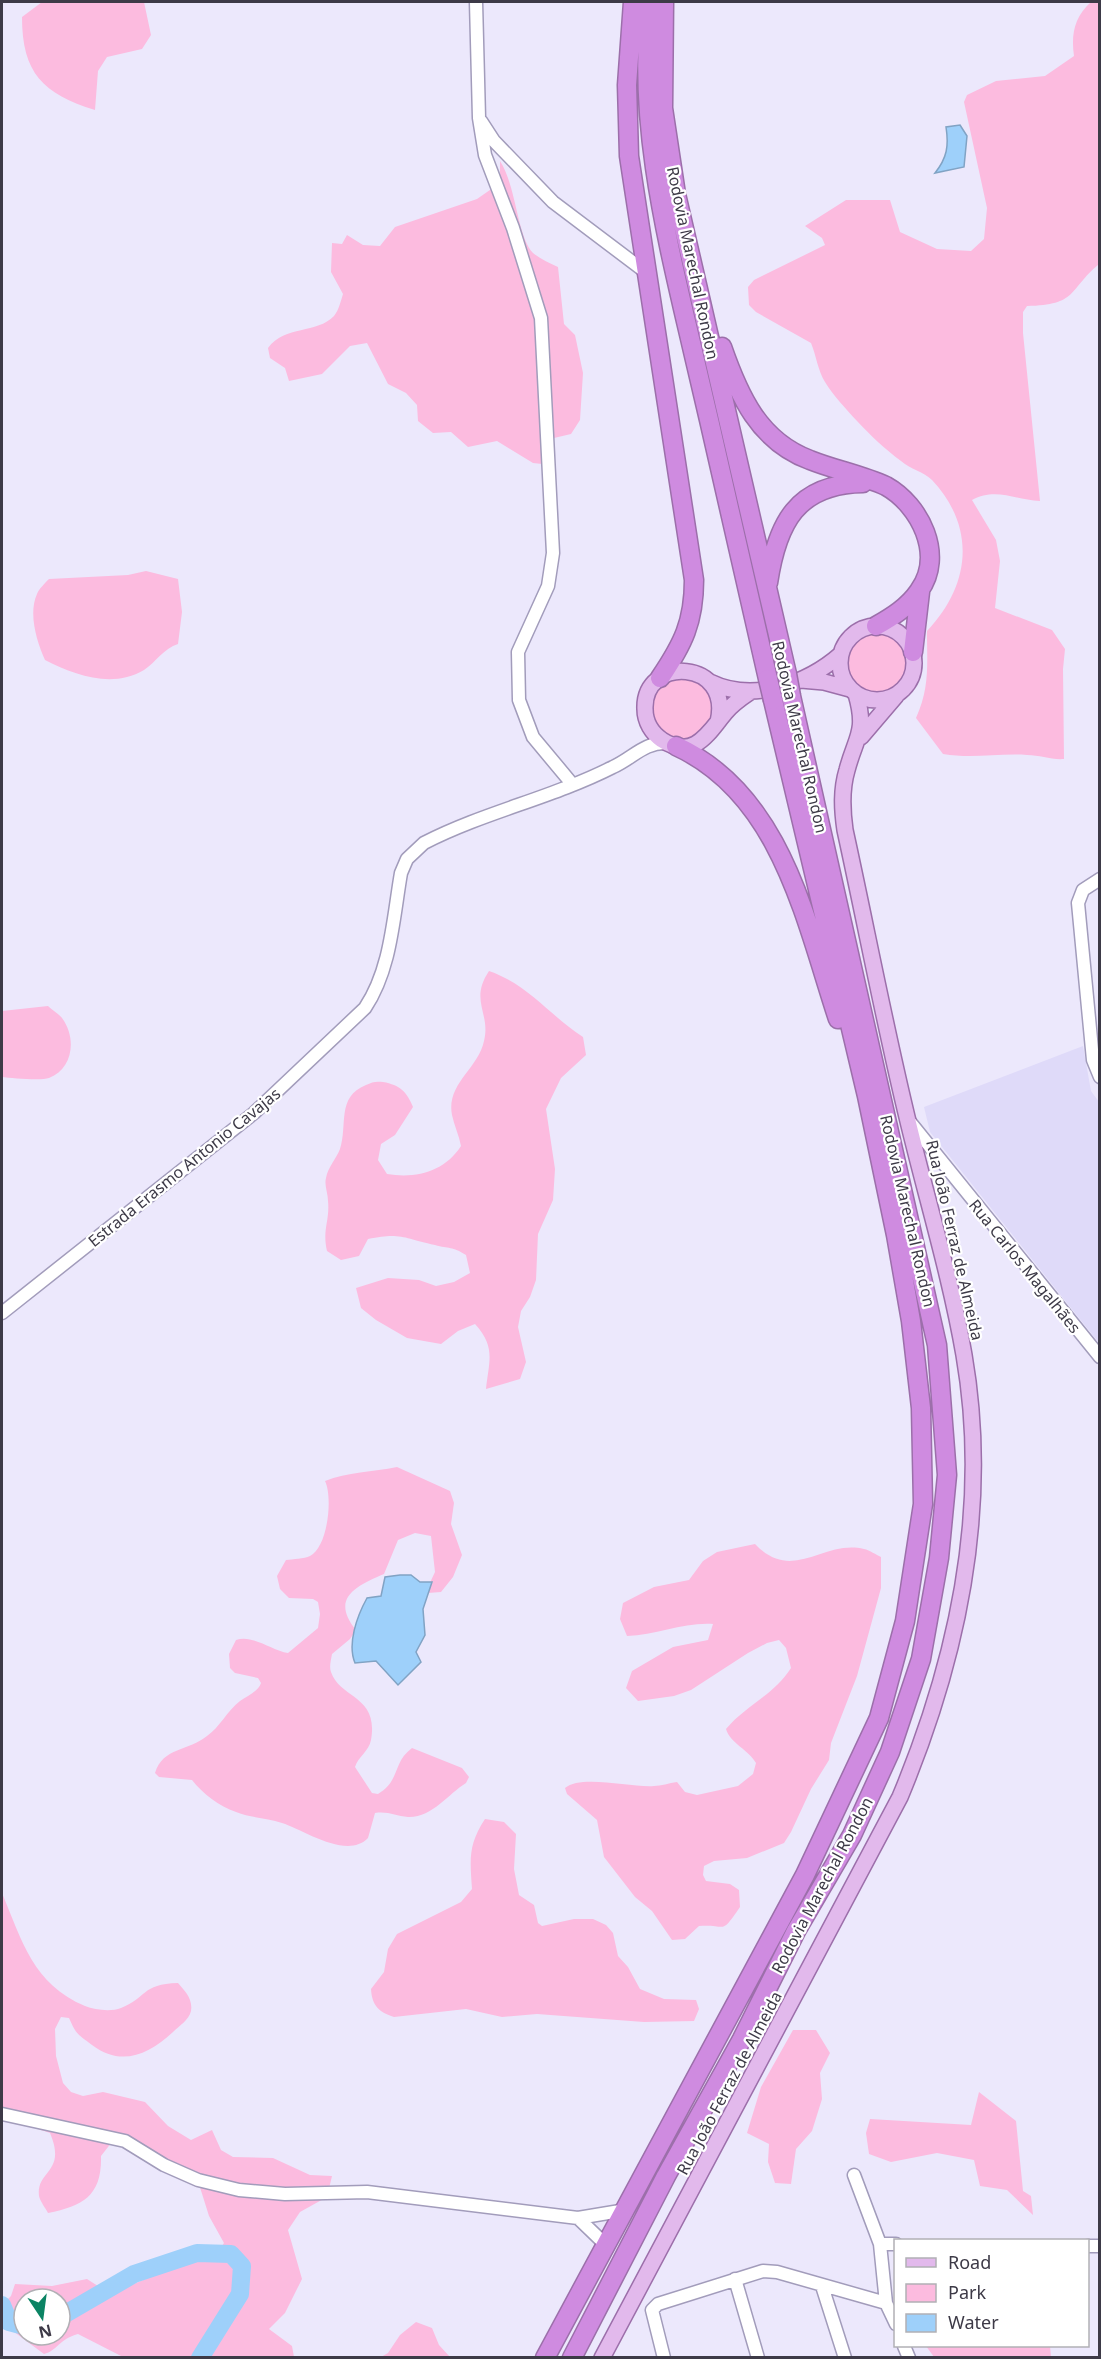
<svg xmlns="http://www.w3.org/2000/svg" width="1101" height="2359" font-family="'Noto Sans',sans-serif">
<style>
.built{fill:#dfdaf9}
.green{fill:#fcbbdf;fill-rule:evenodd}
.water{fill:#9ed0fa;stroke:#81a3c4;stroke-width:1.5}
.lines{fill:none;stroke-linecap:round;stroke-linejoin:round}
.river{stroke:#9ed0fa;stroke-width:18}
.minor-casing{stroke:#a29cbb;stroke-width:15}
.major-casing{stroke:#9c6faa;stroke-width:18}
.highway-casing{stroke:#9c6faa;stroke-width:21}
.minor{stroke:#fff;stroke-width:12}
.major{stroke:#e2b9ec;stroke-width:15}
.highway{stroke:#cf8be0;stroke-width:18}
.highway-bridge-casing{stroke:#9c6faa;stroke-width:21;stroke-linecap:butt}
.highway-bridge{stroke:#cf8be0;stroke-width:18}
.labels{text-anchor:middle;dominant-baseline:central;stroke-width:4.5;stroke-linejoin:round;paint-order:stroke}
.street-label{font-size:16px;fill:#3d3a47;stroke:#fff}
</style>
<rect width="100%" height="100%" fill="#ece8fc"/>
<path class="built" d="M1083,1046L1091,1091L1099,1102V1343L930,1132L924,1107Z"/>
<path class="green" d="M42,2H144L151,35L142,49L107,57L98,71L95,110C43,94 22,73 22,17Z
M1091,2H1100L1099,264C1068,290 1078,305 1027,306L1023,312V333L1040,501C1015,500 996,487 972,500L996,540L1000,561L995,608L1052,630L1065,649L1063,669L1064,759C1051,760 1040,755 1027,755C999,753 972,759 943,754L916,718C930,687 927,664 927,631C970,586 977,528 932,480C924,472 910,469 901,461C886,450 870,435 857,421C846,409 833,395 825,382C818,371 816,355 811,343L756,312L749,305L748,287L754,280L825,245L822,238L805,226L846,200H890L900,232L937,249L971,251L984,239L987,208L964,102L967,95L996,81L1045,76L1074,56C1071,35 1074,17 1091,2Z
M500,161C516,185 517,236 533,253C540,259 550,263 558,267L564,324L575,335L583,373L580,420L571,434L554,438L549,458L542,464L533,463L497,441L468,447L451,432L433,433L418,421L417,405L406,393L388,384L367,343L350,346L322,374L289,381L285,368L270,358L268,348C285,325 317,334 334,316C339,310 341,300 343,294L331,272L332,243L342,244L347,235L363,245L380,246L395,227L477,199L500,183Z
M146,571L178,579L182,612L178,644C164,648 156,662 144,670C112,689 75,675 45,660C37,642 28,614 37,594C39,589 45,583 49,579L128,575Z
M846 664a31 31 0 1 1 62 0a31 31 0 1 1-62 0Z
M651 708a31 31 0 1 1 62 0a31 31 0 1 1-62 0Z
M489,971C529,985 549,1015 583,1037L586,1055L561,1078L546,1109L555,1169L553,1200L538,1234L536,1280L530,1297L521,1311L518,1327L526,1362L520,1379L486,1389C489,1361 496,1347 475,1324L458,1331L441,1344L407,1338L376,1320L361,1308L356,1288L388,1278L419,1280L436,1286L454,1282L470,1273L466,1255C452,1246 449,1249 435,1245C404,1238 400,1232 368,1239L359,1256L341,1260L327,1251C322,1229 330,1221 328,1201C328,1193 324,1185 326,1178C328,1167 336,1159 340,1149C348,1125 336,1097 366,1085C372,1082 376,1081 383,1082C400,1085 407,1092 413,1107L395,1135L381,1144L378,1160L387,1174C417,1179 445,1171 461,1146C459,1135 454,1125 452,1115C446,1084 478,1069 484,1041C491,1013 469,1001 489,971Z
M48,1006C52,1010 59,1014 62,1018C77,1038 73,1069 49,1078C41,1081 11,1078 2,1077V1011Z
M397,1467L450,1491L454,1503L451,1524L462,1555L453,1577L441,1592L428,1593L427,1589L435,1572L431,1536L415,1533L398,1540L384,1574C356,1586 330,1598 356,1630L350,1639L332,1654C331,1660 329,1667 331,1672C340,1699 379,1695 371,1740C369,1751 358,1757 355,1767L372,1793L378,1794C401,1780 392,1763 412,1748L462,1768L469,1777L466,1783C448,1794 432,1818 408,1817C396,1816 388,1811 375,1813L368,1838C347,1860 304,1830 282,1823C267,1818 251,1818 236,1812C219,1806 203,1794 192,1780L159,1777L155,1773C163,1747 189,1751 207,1736C220,1727 227,1711 240,1701C247,1696 258,1692 261,1683L258,1678L235,1673L230,1668L229,1654L236,1640C252,1634 271,1650 288,1653L318,1628L320,1614L318,1602L313,1599L289,1598L280,1589L277,1576L286,1560C293,1559 304,1559 310,1556C328,1547 333,1497 325,1481C347,1472 373,1472 397,1467Z
M755,1544C793,1584 823,1539 864,1549C870,1550 876,1555 881,1557V1588L857,1676L831,1743L829,1760L811,1789L791,1832L784,1843L747,1858L714,1861L704,1866L703,1875L706,1881L730,1884L739,1890L740,1907C720,1936 728,1924 699,1926L685,1939L672,1940L652,1911L635,1897L604,1857L597,1820L567,1794L565,1788C581,1774 633,1788 654,1786C661,1786 669,1783 677,1782L685,1792L697,1795L738,1786L753,1774L756,1763C749,1750 730,1743 726,1729C746,1705 774,1695 791,1668L786,1648L779,1640L767,1643L748,1653L691,1690L674,1696L638,1701L626,1688L632,1671L673,1647L708,1640L713,1624C685,1622 656,1635 627,1636L620,1619L623,1603L654,1587L689,1580L703,1561L717,1552Z
M485,1819L504,1822L516,1834L514,1869L519,1895L534,1905L538,1923L542,1926L574,1919H593L606,1925L613,1933L618,1956L628,1967L640,1989L664,1999L696,2000L699,2009L694,2021L644,2022L537,2014L502,2017L466,2009L394,2017C379,2012 372,2006 371,1989L384,1972L388,1949L397,1934L461,1902L472,1889C470,1859 468,1845 485,1819Z
M2,1893C22,1941 33,1984 85,2006C95,2010 111,2012 121,2008C147,1998 141,1984 178,1983C185,1991 193,1999 191,2011C189,2020 179,2026 173,2032C148,2055 121,2067 92,2045C78,2034 77,2036 69,2018L61,2017L55,2029L56,2056L63,2083L71,2092L83,2096L103,2092L145,2102L168,2126L191,2140L212,2130L221,2150L233,2157L273,2158L310,2175L332,2176L327,2197L300,2212L288,2230L302,2279L285,2313L269,2329L292,2346L294,2357H123L78,2334C59,2339 57,2351 44,2354L2,2323V2305L11,2296L15,2284L52,2286L87,2279L101,2288L117,2291L148,2278L162,2269L214,2258L224,2243L209,2216L198,2181L115,2138L101,2156C102,2195 84,2206 48,2213C46,2209 40,2201 39,2196C36,2170 67,2173 50,2133L17,2122H2ZM24,2299H60V2335H24Z
M793,2030H816L830,2053L820,2073L822,2099L812,2131L796,2149L791,2184L775,2183L768,2162L769,2144L747,2133L761,2087Z
M979,2092L1016,2121L1023,2191L1031,2196L1033,2215L1007,2190L980,2186L974,2160L937,2153L891,2162L869,2154L866,2133L870,2119L971,2125Z
M416,2322L432,2328L439,2345L450,2357H381L388,2353L400,2335Z
M926,2346H1050L1051,2357H934Z"/>
<path class="water" d="M960,125L967,136L964,167L935,173C947,158 949,146 946,127Z
M400,1575H411L420,1582H432L423,1609L425,1635L416,1652L421,1662L398,1685L376,1661L355,1663C347,1644 357,1616 367,1598L381,1596L385,1577Z"/>
<g class="lines">
<path class="river" d="M2,2305L9,2322L24,2326
M60,2317L134,2274L197,2253L231,2254L242,2266L240,2294L200,2358"/>
<defs>
<path id="minor" d="M476,2L479,118L485,155L513,228L541,318L553,553L548,586L518,652L519,700L533,737L573,785
M481,121L494,141L553,202L647,273
M1100,879L1083,890L1078,903L1093,1060L1100,1077
M910,1122L1100,1357
M2,1313L254,1113L365,1008C391,969 393,919 401,873L407,859L424,843C484,812 552,798 613,767C633,758 644,742 667,743
M2,2114L125,2141L164,2165L198,2180L239,2190L285,2194L367,2192L578,2218L626,2210
M854,2175L880,2244L886,2303L896,2324
M578,2218L607,2246
M880,2244H896
M1088,2246H1100
M735,2279L758,2358
M822,2286L845,2358
M904,2346L909,2358
M664,2358L652,2310L658,2304L763,2271L777,2272L886,2303"/>
<path id="major" d="M840 663a37 37 0 1 1 74 0a37 37 0 1 1-74 0Z
M801,680L824,682L850,689
M710,682C753,703 807,684 841,654
M718,722C733,659 643,655 645,709C645,722 652,733 662,740C694,761 709,732 725,713C732,704 741,698 750,692
M861,737L896,696
M602,2358L900,1797C958,1658 990,1505 964,1355C950,1274 926,1197 907,1117C884,1022 866,926 845,830C842,809 841,790 847,770C856,736 867,732 856,694"/>
<path id="highway" d="M633,2L627,85L629,156L694,580C694,622 683,644 660,678
M651,2C636,123 668,243 695,360C720,466 744,572 768,679
M664,2L663,108L676,194L787,674
M722,347C739,396 759,441 810,460C835,470 862,475 886,486C920,505 945,555 919,591C908,607 892,617 876,626
M768,583C777,523 797,484 863,483
M913,652L920,592
M676,746C781,794 805,919 838,1019
M545,2358L805,1875L879,1718L905,1621L923,1504L921,1408L911,1321L896,1235L867,1096L773,700
M572,2358L666,2176L742,2039L796,1931L852,1835L890,1752L921,1659L939,1558L947,1475L937,1345L791,696"/>
</defs>
<use href="#minor" class="minor-casing"/>
<use href="#major" class="major-casing"/>
<use href="#highway" class="highway-casing"/>
<use href="#minor" class="minor"/>
<use href="#major" class="major"/>
<use href="#highway" class="highway"/>
<defs>
<path id="highway-bridge" d="M787,674L791,696
M768,679L773,700"/>
</defs>
<use href="#highway-bridge" class="highway-bridge-casing"/>
<use href="#highway-bridge" class="highway-bridge"/>
</g>
<g class="labels">
<g class="street-label">
<text transform="translate(693 263) rotate(78)">Rodovia Marechal Rondon</text>
<text transform="translate(800 737) rotate(77)">Rodovia Marechal Rondon</text>
<text transform="translate(184 1167) rotate(-39)">Estrada Erasmo Antonio Cavajas</text>
<text transform="translate(908 1211) rotate(77)">Rodovia Marechal Rondon</text>
<text transform="translate(955 1240) rotate(77)">Rua João Ferraz de Almeida</text>
<text transform="translate(1025 1266) rotate(51)">Rua Carlos Magalhães</text>
<text transform="translate(822 1885) rotate(-62)">Rodovia Marechal Rondon</text>
<text transform="translate(729 2083) rotate(-62)">Rua João Ferraz de Almeida</text>
</g>
</g>
<rect width="1101" height="2359" fill="none" stroke="#3d3a47" stroke-width="6"/>
<rect x="894" y="2239" width="195" height="108" fill="#ffffff" stroke="#b1b0b5" stroke-width="1.5"/>
<rect x="906" y="2258" width="30" height="9" fill="#e2b9ec" stroke="#b1b0b5" stroke-width="1.5"/>
<text x="948" y="2269" font-size="18" fill="#3d3a47">Road</text>
<rect x="906" y="2284" width="30" height="18" fill="#fcbbdf" stroke="#b1b0b5" stroke-width="1.5"/>
<text x="948" y="2299" font-size="18" fill="#3d3a47">Park</text>
<rect x="906" y="2314" width="30" height="18" fill="#9ed0fa" stroke="#b1b0b5" stroke-width="1.5"/>
<text x="948" y="2329" font-size="18" fill="#3d3a47">Water</text>
<g transform="translate(42 2317) rotate(167)"><circle r="28" fill="#ffffff" stroke="#b1b0b5" stroke-width="1.5"/>
<path d="M0-4.5L10 22L0 15L-10 22Z" fill="#0b8464"/>
<text y="-9" font-size="16" font-weight="bold" text-anchor="middle" fill="#3d3a47">N</text>
</g>
</svg>
